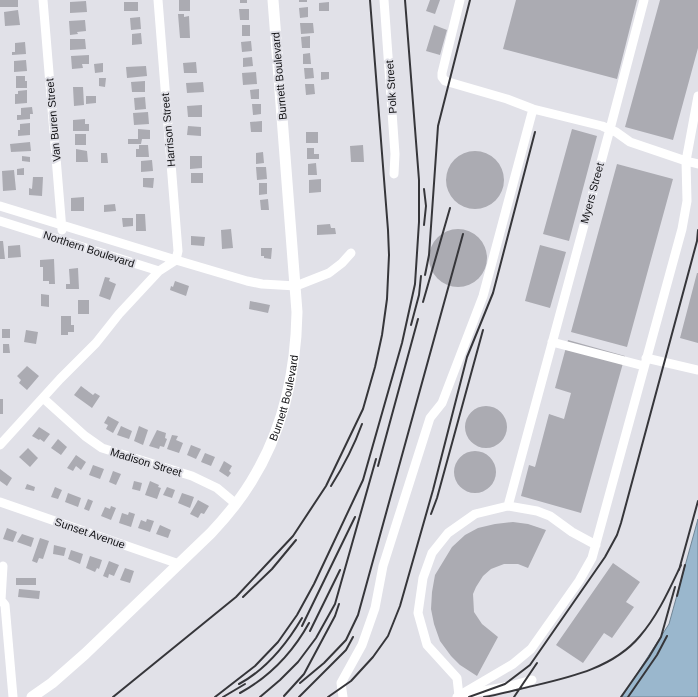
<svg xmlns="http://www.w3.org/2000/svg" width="698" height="697" font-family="Arial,sans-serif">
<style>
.water{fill:#9ab7cd;stroke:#718595}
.building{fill:#ababb2}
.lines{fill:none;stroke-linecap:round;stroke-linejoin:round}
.minor{stroke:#fff;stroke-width:9}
.major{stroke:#fff;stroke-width:11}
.rail{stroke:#36363a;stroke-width:2}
.labels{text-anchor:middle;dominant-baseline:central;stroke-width:4;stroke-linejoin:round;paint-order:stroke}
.street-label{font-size:11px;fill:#101013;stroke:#e1e1e8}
</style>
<rect width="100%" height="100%" fill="#e1e1e8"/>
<path class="water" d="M698,519V697H622L669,624Z"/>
<path class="building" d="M0,0H18V7H0Z
M179,0H190V11H179Z
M240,0H247V3H240Z
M299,0H307V2H299Z
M430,0H440L435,14L426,11Z
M516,0H637L617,79L503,49Z
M660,0H698V48L673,140L625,127Z
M86,1L87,12L70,13V2Z
M124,2H138V11H124Z
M329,2V11H319V3Z
M308,7V17L300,18L299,8Z
M239,9H249V20H240Z
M18,10L20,25L5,26L4,12Z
M178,14H184V17L189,16L190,38H180Z
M140,17L141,29L131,30L130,18Z
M85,20L86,31L77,32L78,34L70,35L69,21Z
M300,23H313L314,33L301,34Z
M242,25H250V36H242Z
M434,25L447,30L440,55L426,51Z
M141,33L142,44L132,45V34Z
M310,36V48H302L301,37Z
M70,39H85L86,49L70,50Z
M251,41L252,51L242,52L241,42Z
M25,42L26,54L12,55V52H15V43Z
M310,53L311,64H303V54Z
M89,55V64H82L83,68L72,69L71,56Z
M252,57L253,66L243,67V58Z
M26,60L27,71L14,72V61Z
M196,62L197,73H184L183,63Z
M103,63V72L95,73L94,64Z
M146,66L147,76L127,78L126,67Z
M304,68H313L314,78L305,79Z
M256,72L257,84L243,85L242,73Z
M321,72H329V79L321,80Z
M16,76H25V81H27V88H16Z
M99,78H106L105,87L99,86Z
M145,81V92H132L131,82Z
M203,82L204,92L187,93L186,83Z
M305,84H314L315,94L306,95Z
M73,87H83L84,105L74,106Z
M259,89V99H251L250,90Z
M27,90V103L15,104V94H18V91Z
M86,96H96V103L86,104Z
M145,97L146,109L135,110L134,98Z
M252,104H261V114L253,115Z
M202,105V117H188L187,106Z
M32,107L33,114H30V119L17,120V115H21V108Z
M148,112L149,124L134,125L133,113Z
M85,119V124H89V131H73V120Z
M262,121V132H251L250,122Z
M30,123V135L18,136V130H20V124Z
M188,126L201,127V136L187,135Z
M138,129L150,130V139H142L141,144H128V139H138Z
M572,129L597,136L569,241L543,234Z
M306,132H318V143H306Z
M75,134H86V145H75Z
M30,142L31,151L11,152L10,144Z
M139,145H148L149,157H136V149H139Z
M363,145L364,162H351L350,146Z
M307,148H314V154H319V159H307Z
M76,149L87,151L88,162H76Z
M446 180a29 29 0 1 1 58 0a29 29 0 1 1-58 0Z
M263,152L264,163L256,164V153Z
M101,153H107L108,163H101Z
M22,156L30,157V162L22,161Z
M190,156H202V168L190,169Z
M152,160L153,171L141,172V161Z
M316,163L317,175H308V164Z
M617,164L673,179L627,347L571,332Z
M256,167H266L267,179L257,180Z
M24,168V175H17V169Z
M14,170L16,190L3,191L2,171Z
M191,173H203V183H191Z
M33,177H43L42,196L29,195V188L32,189Z
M143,178H154L153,188L143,187Z
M321,179V192L309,193V180Z
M259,183H267V194L259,195Z
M84,197V211H71V198Z
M268,199L269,210H261L260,200Z
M115,204L116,211L104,212V205Z
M136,214H145L146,231H136Z
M122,218H133V226L123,227Z
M330,224L331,228H335L336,234L317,235V225Z
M429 258a29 29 0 1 1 58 0a29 29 0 1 1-58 0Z
M231,229L233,248L222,249L221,230Z
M191,236L205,237L204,246L191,245Z
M0,241H3L5,259H0Z
M20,245L21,257L8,258V246Z
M540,245L566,252L550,308L525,301Z
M261,248H272L271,259L264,258V256H261Z
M54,259L55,284H49V281H43V267H40V260Z
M78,268L79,289H66V284H70L69,269Z
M697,273H698V343L680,338Z
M105,277L110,278L109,281L116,284L110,300L99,296Z
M175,281L189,286L186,296L170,290L171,286L173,287Z
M41,294L49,295V307L41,306Z
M78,300H89V314H78Z
M250,301L270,305L268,313L249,309Z
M61,316H71V325H74V332H68V335H61Z
M2,329H10V338H2Z
M26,330L38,332L36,344L24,342Z
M568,340L625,356L581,513L521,496L529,465L535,467L549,414L564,419L571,393L555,388Z
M3,344H9L10,353H3Z
M27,366L39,376L27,390L19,383L21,380L17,376Z
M81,386L93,395L95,393L100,396L92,408L74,395Z
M0,399H3V414H0Z
M465 427a21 21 0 1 1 42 0a21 21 0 1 1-42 0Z
M108,416L119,422L113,433L106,429L108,425L104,423Z
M121,426L132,431L129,439L117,435Z
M139,426L148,430L143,445L134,441Z
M39,427L50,434L44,442L40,439L39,440L32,436Z
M157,430L166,433L165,438L167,439L164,447L160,446L159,449L149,446Z
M172,435L178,436L176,440L183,443L179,453L167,449Z
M58,439L67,447L61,455L51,448Z
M191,445L201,449L196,459L187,455Z
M28,448L38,458L30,467L19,457Z
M454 472a21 21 0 1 1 42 0a21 21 0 1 1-42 0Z
M205,453L215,457L211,466L201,462Z
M76,455L86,462L81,470L76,466L73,471L67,468Z
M224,461L232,466L229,471L231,473L228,477L219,471Z
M93,465L104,469L100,479L89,475Z
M0,469L12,478L7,486L0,481Z
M113,471L121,474L116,485L109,482Z
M134,481L142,483L140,491L132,489Z
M150,481L159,485L158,487L161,488L157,499L145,495Z
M27,484L35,487L34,491L25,489Z
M55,487L62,490L58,499L51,497Z
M167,487L175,490L172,498L163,495Z
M68,493L81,498L78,507L65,502Z
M182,493L194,497L190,508L178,503Z
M88,499L93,501L89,511L84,509Z
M198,500L209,506L204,514L201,513L198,518L190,514Z
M111,506L116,508L111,520L101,516L105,507L110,509Z
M129,512L135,514L131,527L119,523L122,513L128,515Z
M147,519L154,521L150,532L138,528L141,520L146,522Z
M513,522L528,524L546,530L528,568L518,564H504L491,569L483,576L476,587L473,594L474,612L482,624L498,637L477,676L460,665L451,656L440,641L434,624L431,609L432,592L435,575L452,547L465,535L478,528L495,524Z
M160,525L171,530L168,538L156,534Z
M7,528L17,532L13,542L3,539Z
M22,534L34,538L31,547L17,542Z
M40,538L49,541L43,559L39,558L37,563L32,561Z
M54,545L66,548L64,556L53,554Z
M71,550L83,554L80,564L68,559Z
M90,556L102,560L99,569L97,568L95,572L86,568Z
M109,561L119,565L114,576L109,574L108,578L103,576Z
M613,563L640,582L626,602L634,607L612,638L604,633L583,663L556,645Z
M125,568L134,571L130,583L120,580Z
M16,578H36V585H16Z
M19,589L40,591L39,599L18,597Z"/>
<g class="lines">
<path class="minor" d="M43,0L62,230
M384,0L395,154L394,174
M460,0L442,73V77L445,81L507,99L533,109L602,126L616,132L630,142L686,161L698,164
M0,206L176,260L178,251L158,0
M0,221L159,271L176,260L247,281L262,284L296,286L329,273L342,263L351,253
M552,342L644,366
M646,358L698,370
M43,398L85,436L102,448L192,476L217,488L236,504
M0,445L60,379L96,343L119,314L159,271
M0,502L179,564
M508,506L610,129L644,0
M3,566L1,600L5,605L13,697
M467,694L510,686L532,680
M459,696L457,678L427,645L418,613L423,578L432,553L448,533L475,514L508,506L537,511L550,516L572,532L596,545
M343,697L341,683L362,645L375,608L383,566L430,418L442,403L483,296L533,109
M457,697L513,664L531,649L579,581L592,558L682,229L687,201L686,161L698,96"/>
<path class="major" id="s1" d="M32,697L52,683L85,654L211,533C226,517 240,500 251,482C283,431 296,371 297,312L273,0"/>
<path class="rail" d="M424,189L426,206L424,225
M425,275L429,255L438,126L470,0
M423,302L450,208
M411,325L419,295L421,276
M378,466L418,319
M331,486C343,467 354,446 362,424
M431,514L437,498L483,330
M679,570L698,501
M677,596L685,565
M243,597L272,569L296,540
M302,626L355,517
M310,631L340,570
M300,683L324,663L346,640L358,615L463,234
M239,684C267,669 286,645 302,618
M240,693C269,677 293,652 309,623
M284,696L304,674L335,616L339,604
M113,697L236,597L293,536L326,486L363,409L375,367L382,335L387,299L389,255L388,230L370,0
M215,697L255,666L278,642L297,615L314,584L363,480L402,343L415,284L419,222V180L405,0
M223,697L245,684
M260,697L280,680L298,662L316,638L335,604L376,459
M299,697L346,650L353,637
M328,697L351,681L373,657L388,636L400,606L433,490L467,357L493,293L535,132
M469,697L505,684L530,665L605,557L617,535L621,523L697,241L698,230
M484,697C496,695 508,692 520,689C561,679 611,671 640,636C658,615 669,590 681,565
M514,697L537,663
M621,697L649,657L661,637L675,587
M628,697L657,655L667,636"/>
</g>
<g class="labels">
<g class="street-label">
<text transform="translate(279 76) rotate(-95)">Burnett Boulevard</text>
<text transform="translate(391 87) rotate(-94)">Polk Street</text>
<text transform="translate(53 120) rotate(-95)">Van Buren Street</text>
<text transform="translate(168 130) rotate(-95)">Harrison Street</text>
<text transform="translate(592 193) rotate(-75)">Myers Street</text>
<text transform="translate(89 249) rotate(18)">Northern Boulevard</text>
<text stroke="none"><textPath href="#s1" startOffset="399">Burnett Boulevard</textPath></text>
<text transform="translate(146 462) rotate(17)">Madison Street</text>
<text transform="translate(90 533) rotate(19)">Sunset Avenue</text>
</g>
</g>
</svg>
